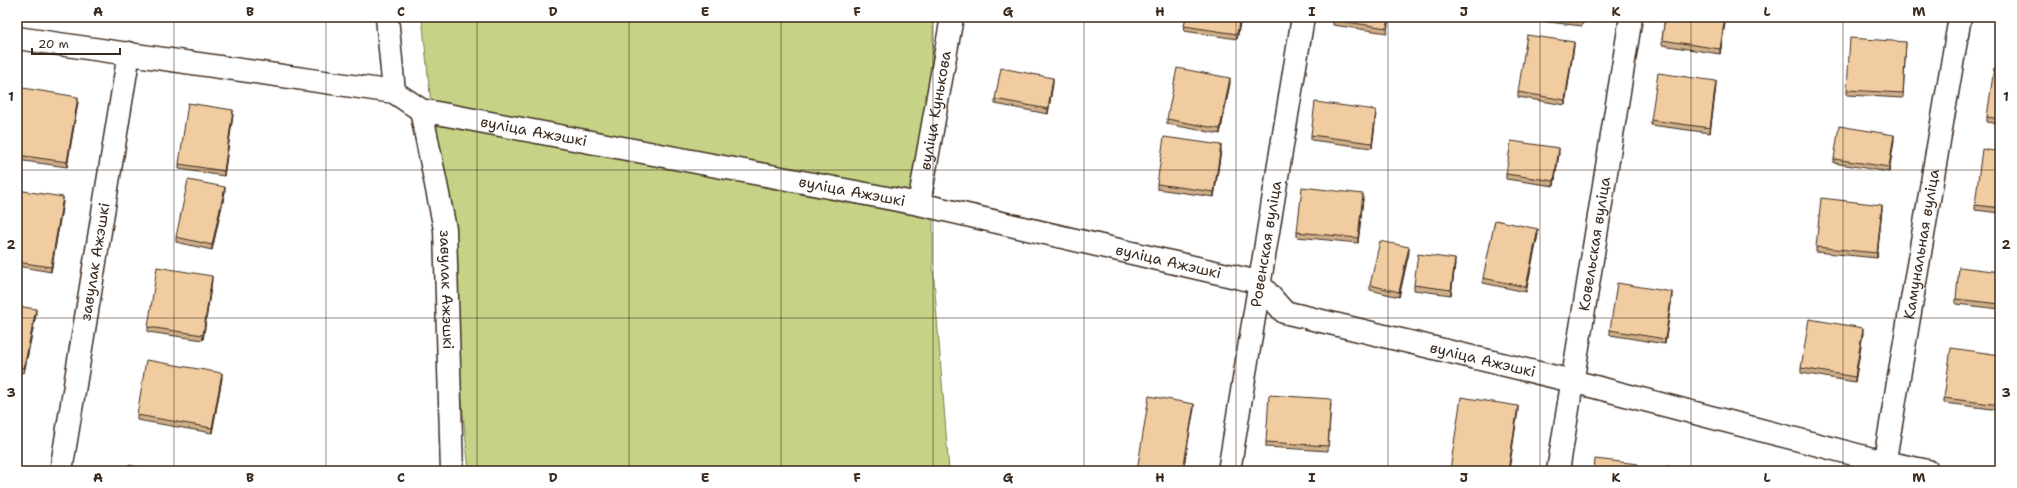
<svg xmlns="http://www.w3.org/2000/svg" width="2017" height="488" font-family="'Shantell Sans',sans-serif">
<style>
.green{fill:#c6d285;stroke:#807e52}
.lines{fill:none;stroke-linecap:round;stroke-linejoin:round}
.minor-casing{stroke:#3b2a1e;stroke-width:25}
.minor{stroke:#fff;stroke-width:22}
.wall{fill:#cfaf8a;stroke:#3b2a1e}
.shaded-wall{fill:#a98f71;stroke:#3b2a1e}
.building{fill:#f1cca1;stroke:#3b2a1e}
.grid{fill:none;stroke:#3b2a1e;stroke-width:1;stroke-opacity:0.55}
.labels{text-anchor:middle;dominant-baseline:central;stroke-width:3;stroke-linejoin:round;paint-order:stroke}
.street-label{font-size:15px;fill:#3b2a1e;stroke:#fff}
.neatline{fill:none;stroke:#3b2a1e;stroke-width:1.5}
.grid-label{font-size:13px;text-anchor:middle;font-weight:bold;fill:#3b2a1e}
</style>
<rect width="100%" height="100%" fill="#fff"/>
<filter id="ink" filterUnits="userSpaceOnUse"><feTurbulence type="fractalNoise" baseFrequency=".025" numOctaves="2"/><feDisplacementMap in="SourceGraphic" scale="8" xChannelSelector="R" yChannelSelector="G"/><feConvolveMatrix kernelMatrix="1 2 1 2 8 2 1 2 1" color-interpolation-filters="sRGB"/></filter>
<g filter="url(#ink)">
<path class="green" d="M422,17H933V266L949,471H469Z"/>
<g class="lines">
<defs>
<g id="minor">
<path d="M387,17L394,92"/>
<path id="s1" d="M17,38L394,92L421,110L919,204L1258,282L1284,312L1572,381L1884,462L1928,471"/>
<path id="s2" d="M421,110L445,229L452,471"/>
<path id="s3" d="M919,204L952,17"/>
<path id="s4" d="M61,471L129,53"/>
<path id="s5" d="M1229,471L1303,17"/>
<path id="s6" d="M1558,471L1631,17"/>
<path id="s7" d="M1883,471L1960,17"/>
</g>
</defs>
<use href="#minor" class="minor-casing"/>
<use href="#minor" class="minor"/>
</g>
<path class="wall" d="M1186,17H1241L1237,39L1184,31Z
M1333,17H1389L1387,33L1333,25Z
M1524,17H1584L1582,26L1524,19Z
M1665,17H1726L1720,54L1662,45V40Z
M1906,42L1903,98L1847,95V90Z
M1574,46L1565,105L1518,97V92Z
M2000,68V124L1987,122V117Z
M1053,83L1048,114L995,104V99Z
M1230,83L1220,134L1167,124V119Z
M1716,86L1710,133L1651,125V120Z
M17,87L78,102L67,167L17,160Z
M233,115L224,176L179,169V164Z
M1376,115L1372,148L1311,140V135Z
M1894,140L1889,172L1834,163V159Z
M1221,150L1214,197L1157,189V184Z
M2000,152V213L1975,210V205Z
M1559,153L1554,186L1506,179V174Z
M17,190L63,202L51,272L17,266Z
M225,192L212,250L176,242V237Z
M1363,199L1358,243L1297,237V232Z
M1882,209L1877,258L1816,252V247Z
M1538,234L1526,292L1483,283V278Z
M1409,252L1399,297L1370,290V285Z
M1455,264L1451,295L1414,290V285Z
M2000,272V309L1956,304V299Z
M212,280L203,340L148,332V327Z
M1672,297L1665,344L1610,335V330Z
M17,306L36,314L24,373L17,372Z
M1863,333L1855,382L1801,373V368Z
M2000,355V410L1944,403V398Z
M222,378L212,433L137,420V415Z
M1331,404L1328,451L1266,447V442Z"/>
<path class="shaded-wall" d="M1240,17H1241L1237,39V34Z
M1725,17H1726L1720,54V49Z
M1574,42V46L1565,105V100Z
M1053,78V83L1048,114V109Z
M1230,78V83L1220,134V129Z
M1716,81V86L1710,133V128Z
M78,97V102L67,167V162Z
M233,110V115L224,176V171Z
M1376,110V115L1372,148V143Z
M1894,135V140L1889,172V167Z
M1221,145V150L1214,197V192Z
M1559,148V153L1554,186V181Z
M225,187V192L212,250V245Z
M1363,194V199L1358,243V238Z
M63,197V202L51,272V267Z
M1882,205V209L1877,258V253Z
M1538,229V234L1526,292V287Z
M1409,247V252L1399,297V292Z
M1455,259V264L1451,295V290Z
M212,276V280L203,340V335Z
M1672,292V297L1665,344V339Z
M36,309V314L24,373V368Z
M1863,328V333L1855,382V377Z
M222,373V378L212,433V428Z
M1194,404V409L1183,471Z
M1518,406V411L1509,471H1508Z"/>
<path class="building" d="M1186,17H1240L1237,34L1184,26Z
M1333,17H1389L1387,28L1333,20Z
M1549,17H1583L1582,22Z
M1665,17H1725L1720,49L1662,40Z
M1527,35L1574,42L1565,100L1518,92Z
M1850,38L1906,42L1903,93L1847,90Z
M1001,68L1053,78L1048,109L995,99Z
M1177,68L1230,78L1220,129L1167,119Z
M1994,68H2000V119L1987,117Z
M1658,73L1716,81L1710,128L1651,120Z
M17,87L78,97L67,162L17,155Z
M1315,102L1376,110L1372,143L1311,135Z
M188,103L233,110L224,171L179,164Z
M1839,126L1894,135L1889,167L1834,159Z
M1164,137L1221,145L1214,192L1157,184Z
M1511,141L1559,148L1554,181L1506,174Z
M1982,149L2000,152V208L1975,205Z
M188,180L225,187L212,245L176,237Z
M1302,187L1363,194L1358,238L1297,232Z
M17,190L63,197L51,267L17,262Z
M1821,198L1882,205L1877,253L1816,247Z
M1495,220L1538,229L1526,287L1483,278Z
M1380,241L1409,247L1399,292L1370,285Z
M1418,254L1455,259L1451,290L1414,285Z
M157,267L212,276L203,335L148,327Z
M1959,267L2000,272V304L1956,299Z
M1617,283L1672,292L1665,339L1610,330Z
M17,306L36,309L24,368L17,367Z
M1809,319L1863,328L1855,377L1801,368Z
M1951,348L2000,355V405L1944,398Z
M146,360L222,373L212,428L137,415Z
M1269,395L1331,399L1328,446L1266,442Z
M1149,396L1194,404L1183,471H1137Z
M1461,397L1518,406L1508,471H1455L1450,470Z
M1595,459L1638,464L1637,471H1594Z
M128,465L159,471H127Z
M1666,466L1699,471H1665Z"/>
</g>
<path class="grid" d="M174,17V471M326,17V471M477,17V471M629,17V471M781,17V471M933,17V471M1084,17V471M1236,17V471M1388,17V471M1540,17V471M1691,17V471M1843,17V471M17,170H2000M17,318H2000"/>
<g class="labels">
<g class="street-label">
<text stroke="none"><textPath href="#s3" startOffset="95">вуліца Кунькова</textPath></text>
<text stroke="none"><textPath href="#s1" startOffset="528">вуліца Ажэшкі</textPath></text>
<text stroke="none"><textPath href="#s1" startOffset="852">вуліца Ажэшкі</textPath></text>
<text stroke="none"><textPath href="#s5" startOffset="230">Ровенская вуліца</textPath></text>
<text stroke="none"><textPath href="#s6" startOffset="230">Ковельская вуліца</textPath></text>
<text stroke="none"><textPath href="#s7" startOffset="230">Камунальная вуліца</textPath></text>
<text stroke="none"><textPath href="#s1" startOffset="1176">вуліца Ажэшкі</textPath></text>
<text stroke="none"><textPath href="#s4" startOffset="212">завулак Ажэшкі</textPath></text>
<text stroke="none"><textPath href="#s2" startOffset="182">завулак Ажэшкі</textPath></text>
<text stroke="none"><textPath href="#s1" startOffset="1512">вуліца Ажэшкі</textPath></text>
</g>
</g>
<rect width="2017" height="488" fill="none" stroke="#fff" stroke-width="44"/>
<path d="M32 48v6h88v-6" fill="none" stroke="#3b2a1e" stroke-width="2"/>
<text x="38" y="48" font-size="12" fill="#3b2a1e" stroke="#ffffff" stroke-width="3" paint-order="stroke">20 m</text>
<rect x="22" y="22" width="1973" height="444" class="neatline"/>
<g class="grid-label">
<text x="98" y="16">A</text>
<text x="250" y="16">B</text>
<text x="401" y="16">C</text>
<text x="553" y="16">D</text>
<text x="705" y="16">E</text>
<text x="857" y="16">F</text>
<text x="1008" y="16">G</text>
<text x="1160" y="16">H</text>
<text x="1312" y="16">I</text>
<text x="1464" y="16">J</text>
<text x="1616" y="16">K</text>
<text x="1767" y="16">L</text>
<text x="1919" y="16">M</text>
<text x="11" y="101">1</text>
<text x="2006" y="101">1</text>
<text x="11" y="249">2</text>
<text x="2006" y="249">2</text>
<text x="11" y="397">3</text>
<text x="2006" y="397">3</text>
<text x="98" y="482">A</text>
<text x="250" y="482">B</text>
<text x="401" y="482">C</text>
<text x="553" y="482">D</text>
<text x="705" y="482">E</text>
<text x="857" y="482">F</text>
<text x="1008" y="482">G</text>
<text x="1160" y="482">H</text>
<text x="1312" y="482">I</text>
<text x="1464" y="482">J</text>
<text x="1616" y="482">K</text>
<text x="1767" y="482">L</text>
<text x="1919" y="482">M</text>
</g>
</svg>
